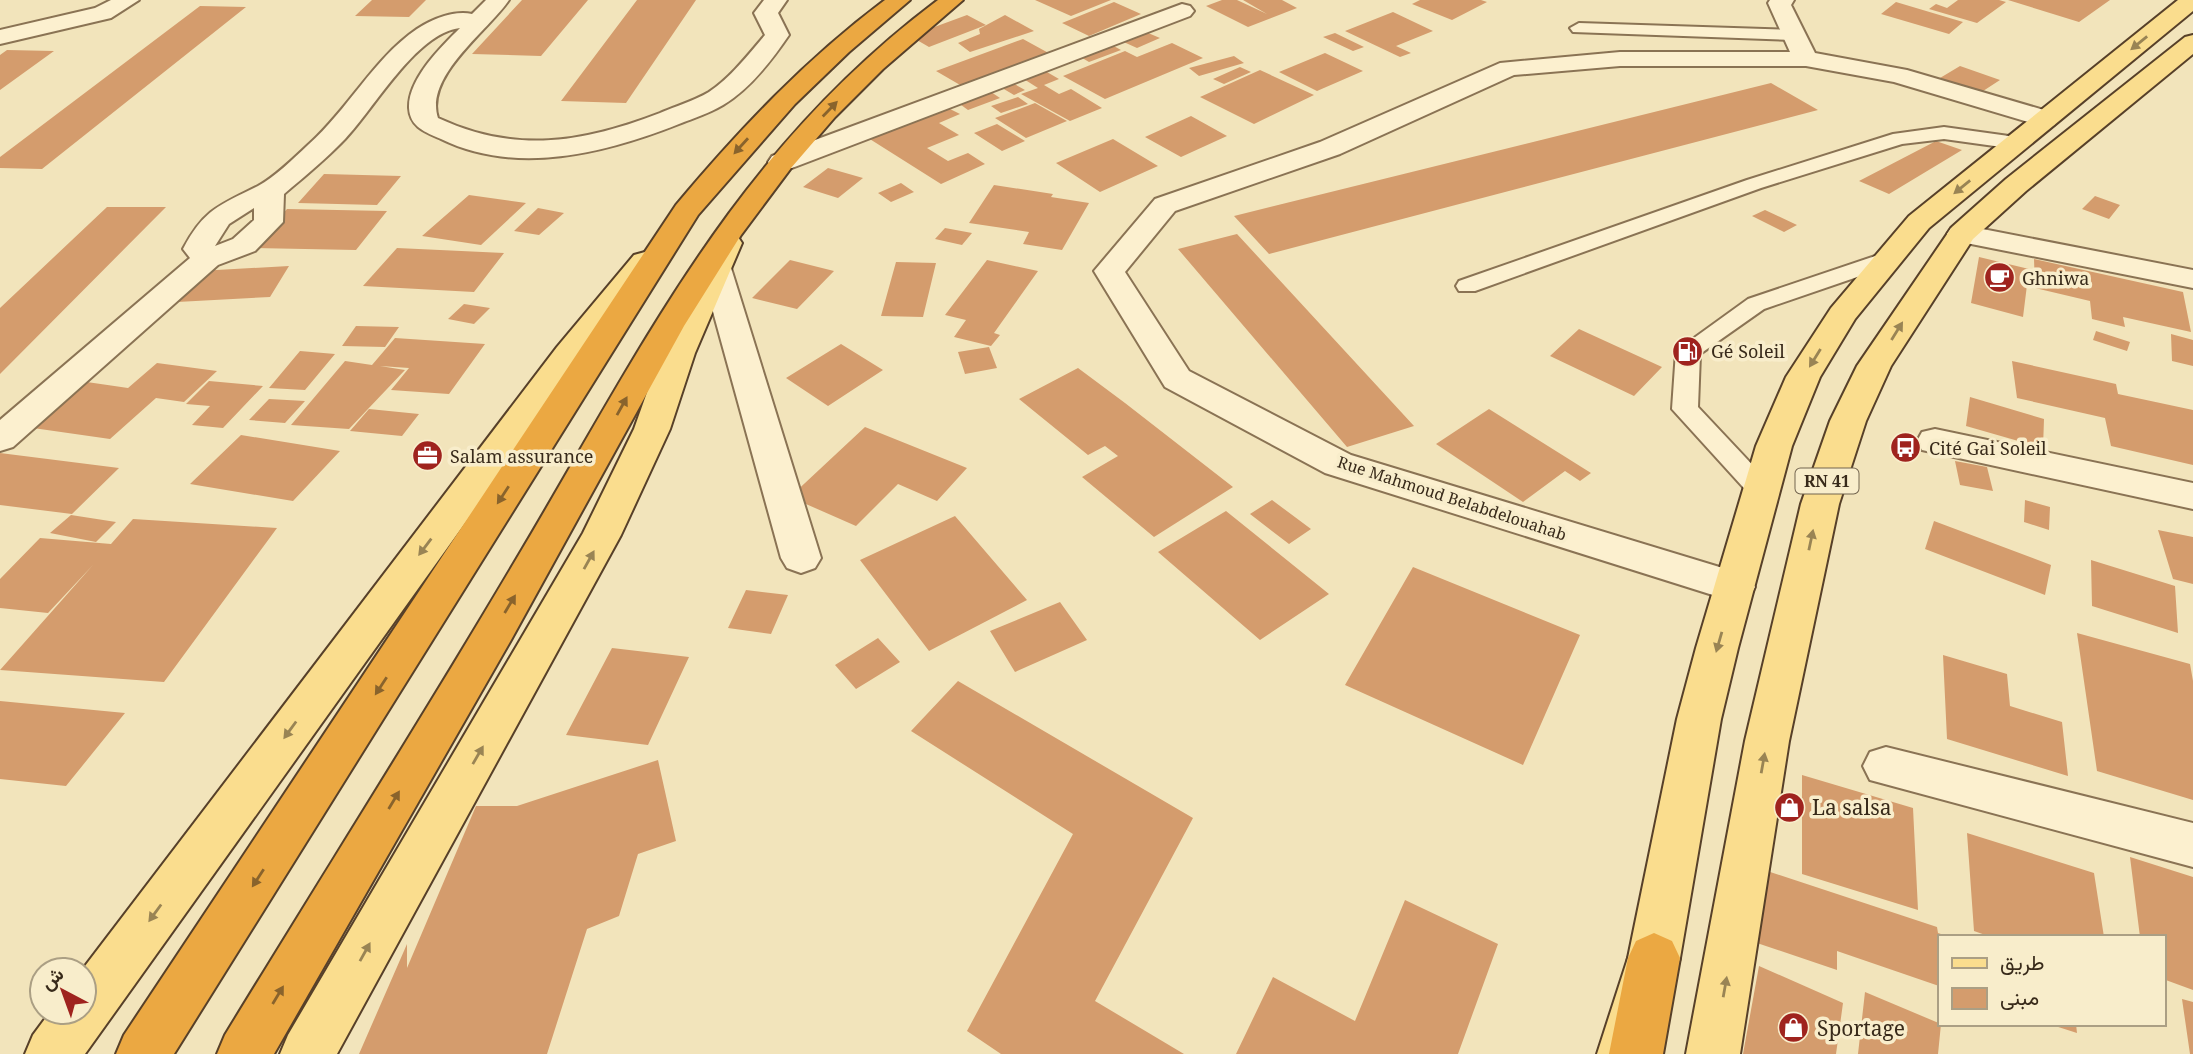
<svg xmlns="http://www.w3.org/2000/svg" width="2193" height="1054" font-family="'Noto Serif',Vazirmatn,serif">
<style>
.building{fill:#d49c6d}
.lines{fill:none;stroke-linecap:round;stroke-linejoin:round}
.lane-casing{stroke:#8a7354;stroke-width:4}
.street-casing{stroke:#8a7354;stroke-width:4}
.primary-casing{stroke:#574029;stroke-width:4}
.highway-casing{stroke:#574029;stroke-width:4}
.lane{fill:#fcf0cf;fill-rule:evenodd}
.street{fill:#fcf0cf;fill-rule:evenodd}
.primary{fill:#fadd8e;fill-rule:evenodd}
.highway{fill:#eba842;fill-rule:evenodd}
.oneway{fill:#998454}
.oneway2{fill:#89632c}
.labels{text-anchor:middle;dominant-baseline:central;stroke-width:7;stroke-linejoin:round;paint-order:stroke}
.shield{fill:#f8edcb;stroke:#72644f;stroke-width:2}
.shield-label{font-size:16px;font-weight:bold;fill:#382a1a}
.far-street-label{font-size:16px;fill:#382a1a;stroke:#f8edcb}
.poi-label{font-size:18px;fill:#382a1a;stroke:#f8edcb;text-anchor:start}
.near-poi-label{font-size:21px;fill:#382a1a;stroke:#f8edcb;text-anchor:start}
</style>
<rect width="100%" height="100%" fill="#f2e4bb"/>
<path class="building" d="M372,0H426L409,17L355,16Z
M522,0H588L541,56L472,54Z
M637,0H696L626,103L561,101Z
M1035,0H1111L1071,16Z
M1222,0H1237L1267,14L1243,0H1282L1297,8L1248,27L1206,6Z
M1420,0H1481L1487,2L1452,20L1412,4Z
M1958,0H1999L2006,2L1977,23L1929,9L1936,4L1947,8Z
M2008,0H2110L2079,22Z
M1114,2L1141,14L1089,36L1062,23Z
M1896,2L1963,22L1949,34L1881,14Z
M200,6L246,7L42,169L0,168V157Z
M1393,12L1433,31L1396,46L1411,53L1400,57L1345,31Z
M967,15L986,25L929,47L910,36Z
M1005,15L1034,31L970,52L958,43L980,34L979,29Z
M1141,30L1160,38L1137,48L1117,39Z
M1335,33L1364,47L1353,51L1323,37Z
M1023,39L1054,56L967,89L936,71Z
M1172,43L1203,58L1105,99L1063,76L1125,51L1137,57Z
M1110,44L1121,50L1089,62L1079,56Z
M7,50L54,51L0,90V55Z
M1325,53L1363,71L1317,91L1279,72Z
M1234,56L1244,63L1199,76L1189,68Z
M1960,66L2000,80L1980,93L1940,78Z
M1240,67L1251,72L1224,84L1213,79Z
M1040,68L1059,79L1044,85L1059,94L1071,89L1102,108L1070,121L1021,94L1038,88L1019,76Z
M1260,70L1314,95L1254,124L1200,97Z
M1009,81L1025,90L1014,95L997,85Z
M1771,83L1818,110L1269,254L1234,216Z
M988,90L1000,98L968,110L957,102Z
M1018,97L1028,104L1001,113L991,106Z
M1035,103L1067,121L1026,138L995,118Z
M944,106L960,114L939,123L959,135L927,148L948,161L968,153L985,164L941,184L865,136Z
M1191,116L1227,136L1181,157L1145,137Z
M997,124L1025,141L1002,151L974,133Z
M1113,139L1158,166L1100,192L1056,163Z
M1936,141L1962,150L1889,194L1859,181Z
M828,168L863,178L838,198L803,187Z
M324,174L401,176L377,205L298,203Z
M901,183L914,192L891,202L878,193Z
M994,185L1053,194L1051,197L1089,203L1062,250L1023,244L1029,232L969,223Z
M469,195L526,203L481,245L422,236Z
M2095,196L2120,205L2109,219L2082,209Z
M107,207H166L0,374V308Z
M538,208L564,213L539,235L514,231Z
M287,209L387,211L356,250L252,248Z
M1765,210L1797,225L1784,232L1752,216Z
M945,228L972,233L962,245L935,239Z
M1237,234L1414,426L1347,447L1178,249Z
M397,248L504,253L474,292L363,286Z
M1979,257L2029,269L2023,317L1971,303Z
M2034,259L2183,292L2191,332L2123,317L2125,327L2092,319L2090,301L2035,288Z
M790,260L834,271L797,309L752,298Z
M987,260L1038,271L994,333L1000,335L991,346L954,337L966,320L945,315Z
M896,262L936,263L923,317L881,316Z
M289,266L270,297L177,302L199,271Z
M464,304L490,308L474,324L448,319Z
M356,326L399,327L385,347L342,346Z
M1579,329L1662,367L1634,396L1550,356Z
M2096,331L2130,342L2127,351L2093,340Z
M2171,334L2193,340V366L2172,361Z
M395,338L485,344L449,394L391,390L409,368L380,366L405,370L349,429L291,425L345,361L372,365Z
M841,344L883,370L828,406L786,378Z
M989,347L997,368L965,374L958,352Z
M300,351L335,354L305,390L269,388Z
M2012,361L2116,384L2118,394L2193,410V465L2111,446L2105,418L2017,398Z
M157,363L217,371L184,402L156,398L110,439L26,427L80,381L128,388Z
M1078,368L1125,403L1233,487L1154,537L1082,477L1118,456L1105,446L1088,455L1019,399Z
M209,381L263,386L223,428L192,425L210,406L186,404Z
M1970,397L2044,419L2043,448L1966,426Z
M269,399L305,401L285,423L249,420Z
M369,409L419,414L402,436L350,431Z
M1489,409L1591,473L1580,481L1565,471L1523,502L1436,444Z
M865,427L967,468L937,501L898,484L856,526L790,497Z
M241,435L340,451L293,501L190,484Z
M0,453L119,468L72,514L0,505Z
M1955,461L1987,467L1993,491L1960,485Z
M1272,500L1311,529L1289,544L1250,514Z
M2025,500L2050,507L2049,530L2024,522Z
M1226,511L1329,594L1260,640L1158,552Z
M71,515L116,522L96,542L50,533Z
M955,516L1027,600L929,651L860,560Z
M133,519L277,528L164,682L0,670L93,565L48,613L0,608V579L40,538L111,544Z
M1934,521L2051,565L2045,595L1925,549Z
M2158,530L2193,537V584L2173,579Z
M2091,560L2175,586L2178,633L2092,606Z
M1413,567L1580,635L1523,765L1345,685Z
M746,590L788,595L771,634L728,628Z
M1060,602L1087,640L1015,672L990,631Z
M2077,633L2190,664L2193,681V800L2097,771Z
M878,638L900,662L856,689L835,665Z
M612,648L689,657L648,745L566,735Z
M1943,655L2007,674L2010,706L2062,722L2068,776L1947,739Z
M958,681L1193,818L1095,1001L1184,1054H1001L967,1031L1073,834L911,731Z
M0,701L125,713L66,786L0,779Z
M658,760L676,841L638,854L619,916L587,929L547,1054H359L407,944V968L476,806H517Z
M1802,775L1913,808L1918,910L1802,874Z
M1967,833L2094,873L2104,937H1991L1974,931Z
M2130,857L2193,877V990L2163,979V937H2140Z
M1758,868L1937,927L1938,933L1947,936L1939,937V986L1837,951V970L1754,942Z
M1405,900L1498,944L1458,1054H1236L1273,977L1355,1021Z
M1759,966L1843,1003L1836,1054H1743Z
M1865,992L1941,1024L1938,1054H1858Z
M2182,999L2193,1002V1054H2190Z
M2052,1024H2076L2077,1033L2052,1025Z"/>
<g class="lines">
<defs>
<path id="lane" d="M1579,23L1795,30L1804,35L1795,40L1573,32L1570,28Z
M1944,127L2016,137L2026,143L2016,149L1944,139L1902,144L1761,188L1475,291H1459L1456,286L1459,281L1747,180L1893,134Z
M1887,252L1898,259L1895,264L1764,309L1700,354L1698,407L1776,490L1772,497L1762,499L1752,497L1672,409L1676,351L1748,299Z"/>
<path id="street" d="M111,0H139L111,18L0,44V30L95,8Z
M486,0H509C489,30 424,76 438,118C515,154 582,143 660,113C676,106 694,101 709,92C731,77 748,55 765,35L754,13L764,0H787L778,13L789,35C772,60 750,89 723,105C710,113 694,118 679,124C606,153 516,176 441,139C425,132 410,127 409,108C408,79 441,47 460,28C416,33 374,109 345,139C326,159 305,176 284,194L283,222L255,251L218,265L13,447L0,451V420L190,258L183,249C204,209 220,205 258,186C275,177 293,159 308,145C348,110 373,59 417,29C432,19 455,10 472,14ZM254,208V220L233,239L215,246L229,224Z
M1770,0H1794L1791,5L1815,53L1907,70L2054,113L2058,119L2054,125L2045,127L1894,82L1806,66H1620L1514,75L1340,154L1175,211L1125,272L1189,371L1351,455L1749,576L1755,587L1749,598L1735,602L1325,473L1165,387L1094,271L1155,199L1320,142L1500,63L1620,52H1790L1768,3Z
M1182,4L1190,6L1194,11L1190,16L792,168H772L768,162L772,156Z
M1962,225L2193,270V288L1951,240L1947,234L1951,228Z
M716,259L727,261L731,268L821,558L815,568L801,573L787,568L781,558L701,268L705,261Z
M1935,429L2193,483V509L1922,450L1917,441L1922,432Z
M1886,747L2193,823V867L1870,780L1863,766L1870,752Z"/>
<path id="primary" d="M2178,0H2193V11L1929,228L1855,319L1820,377L1792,446L1738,648L1721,719L1680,958L1651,1054H1597L1628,958L1677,719L1696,648L1756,446L1786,377L1831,308L1909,216Z
M2193,35V54L2026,191L1973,239L1891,366L1866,421L1839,504L1789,741L1740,1054H1686L1745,741L1801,504L1830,421L1857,366L1952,227L2006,179L2185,37Z
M727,234L738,237L742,243L695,353L670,429L621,535L337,1054H280L288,1035L583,533L634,429L661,353L712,243L716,237Z
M645,252L656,255L660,261L656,267L581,361L85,1054H25L33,1035L50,1012H84L82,970L557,347L634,255Z"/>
<path id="highway" d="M885,0H910L849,52L795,104L698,215L174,1054H116L124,1035L676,205C739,130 806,59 885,0Z
M938,0H963L883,69L835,117L791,168L741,235L684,326L511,640L274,1054H217L225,1035C322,876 422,719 517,558C644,345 733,154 938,0Z
M1654,933L1672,941L1680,958L1663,1054H1609L1628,958L1636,941Z"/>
</defs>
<use href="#lane" class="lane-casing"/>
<use href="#street" class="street-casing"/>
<use href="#primary" class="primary-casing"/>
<use href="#highway" class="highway-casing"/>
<use href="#lane" class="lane"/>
<use href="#street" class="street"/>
<use href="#primary" class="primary"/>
<use href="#highway" class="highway"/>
</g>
<defs><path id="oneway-solid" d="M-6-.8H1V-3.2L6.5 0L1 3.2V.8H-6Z" transform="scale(1.75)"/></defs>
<g class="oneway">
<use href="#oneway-solid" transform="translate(2139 43) rotate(141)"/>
<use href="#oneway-solid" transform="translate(1962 187) rotate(141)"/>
<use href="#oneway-solid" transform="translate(1897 331) rotate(-58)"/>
<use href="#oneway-solid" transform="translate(1815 358) rotate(122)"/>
<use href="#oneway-solid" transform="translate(1811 540) rotate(-78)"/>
<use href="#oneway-solid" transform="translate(425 547) rotate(127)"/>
<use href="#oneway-solid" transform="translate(589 560) rotate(-61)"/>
<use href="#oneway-solid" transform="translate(1719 642) rotate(106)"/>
<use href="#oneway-solid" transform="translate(290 730) rotate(126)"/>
<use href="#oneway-solid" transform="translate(478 755) rotate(-60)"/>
<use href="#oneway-solid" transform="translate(1763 763) rotate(-80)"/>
<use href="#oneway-solid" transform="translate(155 913) rotate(126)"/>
<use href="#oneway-solid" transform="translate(365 952) rotate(-61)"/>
<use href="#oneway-solid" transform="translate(1725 987) rotate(-80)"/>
</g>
<g class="oneway2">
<use href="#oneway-solid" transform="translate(830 109) rotate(-46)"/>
<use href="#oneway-solid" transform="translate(741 146) rotate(132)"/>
<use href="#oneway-solid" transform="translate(622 406) rotate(-61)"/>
<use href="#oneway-solid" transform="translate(503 495) rotate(123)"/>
<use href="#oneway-solid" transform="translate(510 604) rotate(-59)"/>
<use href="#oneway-solid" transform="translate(381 686) rotate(123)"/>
<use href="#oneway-solid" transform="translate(394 800) rotate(-59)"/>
<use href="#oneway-solid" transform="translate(258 878) rotate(123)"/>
<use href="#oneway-solid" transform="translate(278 995) rotate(-59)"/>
</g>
<defs>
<symbol id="cafe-disc" viewBox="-11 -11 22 22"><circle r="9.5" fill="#9f231e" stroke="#f8edcb"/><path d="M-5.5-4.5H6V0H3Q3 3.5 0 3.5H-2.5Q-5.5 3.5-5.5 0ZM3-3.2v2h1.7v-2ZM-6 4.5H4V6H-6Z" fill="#fff"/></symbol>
<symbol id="fuel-disc" viewBox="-11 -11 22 22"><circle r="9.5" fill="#9f231e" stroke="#f8edcb"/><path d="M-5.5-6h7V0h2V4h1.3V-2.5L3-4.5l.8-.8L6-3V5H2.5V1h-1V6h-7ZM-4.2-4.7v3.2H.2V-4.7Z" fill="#fff"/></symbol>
<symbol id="bus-disc" viewBox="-11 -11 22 22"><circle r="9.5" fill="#9f231e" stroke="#f8edcb"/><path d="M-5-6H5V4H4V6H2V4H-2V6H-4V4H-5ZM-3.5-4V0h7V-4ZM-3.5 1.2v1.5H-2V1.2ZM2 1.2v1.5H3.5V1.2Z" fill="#fff"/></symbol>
<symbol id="office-disc" viewBox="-11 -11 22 22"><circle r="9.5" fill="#9f231e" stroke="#f8edcb"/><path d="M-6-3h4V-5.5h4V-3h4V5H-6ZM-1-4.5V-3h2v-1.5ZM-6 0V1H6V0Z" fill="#fff"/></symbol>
<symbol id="shop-disc" viewBox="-11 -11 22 22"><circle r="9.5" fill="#9f231e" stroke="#f8edcb"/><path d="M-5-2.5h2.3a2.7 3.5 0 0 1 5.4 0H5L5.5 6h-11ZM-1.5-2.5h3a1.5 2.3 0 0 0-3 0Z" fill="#fff"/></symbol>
</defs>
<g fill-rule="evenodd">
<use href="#cafe-disc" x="1982" y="260" width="35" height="35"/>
<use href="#fuel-disc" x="1670" y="334" width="35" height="35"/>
<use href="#bus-disc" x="1888" y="430" width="35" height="35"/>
<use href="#office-disc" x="410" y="438" width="35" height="35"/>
<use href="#shop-disc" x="1772" y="790" width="35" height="35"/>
<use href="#shop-disc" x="1776" y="1010" width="35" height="35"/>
</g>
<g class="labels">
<rect class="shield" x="1795.5" y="468.5" width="63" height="25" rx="5"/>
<g class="shield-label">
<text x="1827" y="481">RN 41</text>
</g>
<g class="far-street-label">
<text transform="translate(1452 498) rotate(18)">Rue Mahmoud Belabdelouahab</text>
</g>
<g class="poi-label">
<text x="2022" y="278">Ghniwa</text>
<text x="1711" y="351">Gé Soleil</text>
<text x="1929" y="448">Cité Gai Soleil</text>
<text x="450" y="456">Salam assurance</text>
</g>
<g class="near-poi-label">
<text x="1812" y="807">La salsa</text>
<text x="1817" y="1028">Sportage</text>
</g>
</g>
<rect x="1938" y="935" width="228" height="91" fill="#f8edcb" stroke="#ab9f84" stroke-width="2"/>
<rect x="1952" y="958" width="35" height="10" fill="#fadd8e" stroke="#ab9f84" stroke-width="2"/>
<text x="2000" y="970" font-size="21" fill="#382a1a">طريق</text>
<rect x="1952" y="988" width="35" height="21" fill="#d49c6d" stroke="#ab9f84" stroke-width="2"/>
<text x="2000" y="1005" font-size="21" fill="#382a1a">مبنى</text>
<g transform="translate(63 991) rotate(319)"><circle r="33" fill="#f8edcb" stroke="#ab9f84" stroke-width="2"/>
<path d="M0-5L12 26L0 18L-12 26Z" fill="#9f231e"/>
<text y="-10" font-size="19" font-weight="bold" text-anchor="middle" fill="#382a1a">ش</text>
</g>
</svg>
